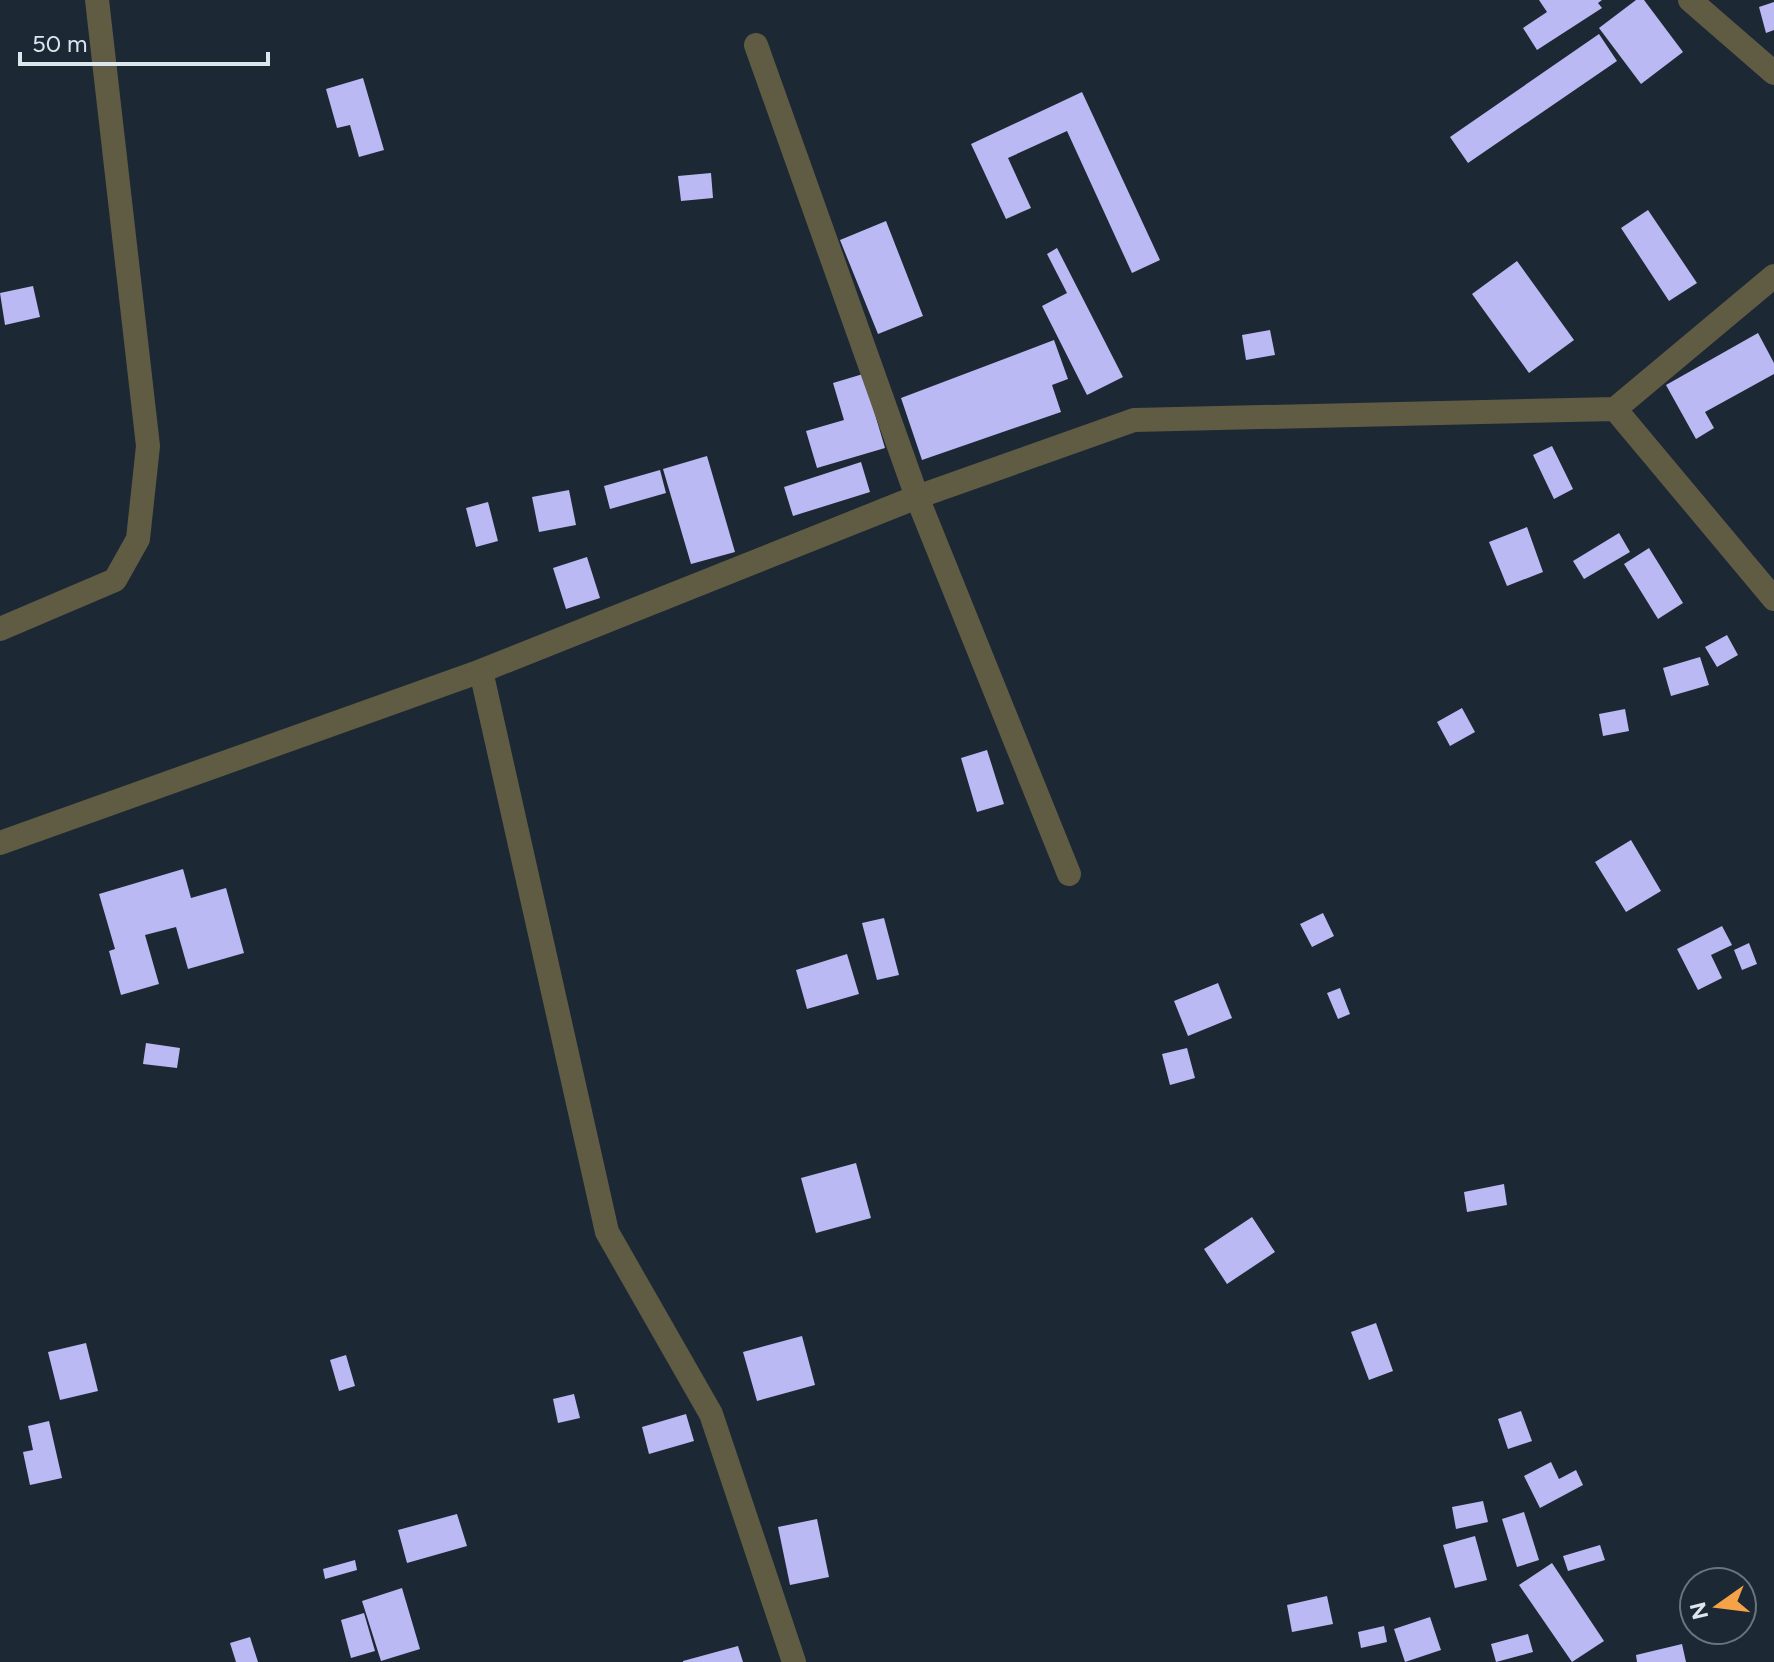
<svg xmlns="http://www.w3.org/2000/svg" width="1774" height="1662" font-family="Figtree,sans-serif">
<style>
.building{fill:#bbb9f3}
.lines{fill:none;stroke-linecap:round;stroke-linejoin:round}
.street{stroke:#605b43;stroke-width:24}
</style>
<rect width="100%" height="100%" fill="#1d2835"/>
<path class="building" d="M1539,0H1602L1598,3L1602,8L1537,50L1523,28L1547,12Z
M1636,0H1644L1683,52L1641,84L1599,28Z
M1774,2V30L1766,33L1759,7Z
M1599,34L1617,61L1468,163L1450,137Z
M363,78L384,150L359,157L350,125L337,128L326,89Z
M1082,92L1160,260L1132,273L1067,131L1008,158L1031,208L1006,219L971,144Z
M711,173L713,198L681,201L678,176Z
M1648,210L1697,283L1669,301L1621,228Z
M886,221L923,316L878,334L840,240Z
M1057,248L1123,377L1087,395L1042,306L1067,293L1047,254Z
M1517,261L1574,340L1529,373L1472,294Z
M33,286L40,317L5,325L0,293Z
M1270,330L1275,355L1246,360L1242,335Z
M1758,333L1774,363V374L1705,412L1714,428L1696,439L1666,385Z
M1054,340L1068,379L1052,385L1061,412L922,460L901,398Z
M863,374L885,448L817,468L806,431L844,420L833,383Z
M1552,446L1573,489L1554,499L1533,455Z
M707,456L735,552L691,564L663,469Z
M861,462L870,492L793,516L784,487Z
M660,470L666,493L610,509L604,486Z
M569,490L576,525L539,532L532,497Z
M488,502L498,541L476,547L466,508Z
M1527,527L1543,572L1507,586L1489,542Z
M1619,533L1630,552L1584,579L1573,561Z
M1649,548L1683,603L1658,619L1624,564Z
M587,557L600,598L566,609L553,568Z
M1727,635L1738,655L1717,667L1705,647Z
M1700,657L1709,685L1671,696L1663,668Z
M1462,708L1475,732L1450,746L1437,722Z
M1625,709L1629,731L1603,736L1599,714Z
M987,750L1004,804L977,812L961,758Z
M1631,840L1661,891L1626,912L1595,862Z
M183,869L191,898L226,888L244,953L188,969L176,927L145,935L159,984L121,995L109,951L115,949L99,894Z
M1323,913L1334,936L1312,947L1300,924Z
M884,918L899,975L877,980L862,923Z
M1722,926L1732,945L1711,955L1722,978L1698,990L1677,949Z
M1749,943L1757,964L1742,970L1734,950Z
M847,954L859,994L807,1009L796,970Z
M1218,983L1232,1018L1188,1036L1174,1001Z
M1340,988L1350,1014L1338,1019L1327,993Z
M146,1043L180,1048L177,1068L143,1064Z
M1187,1048L1195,1078L1170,1085L1162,1054Z
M856,1163L871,1218L816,1233L801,1178Z
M1504,1184L1507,1205L1467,1212L1464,1192Z
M1252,1217L1275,1252L1227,1284L1204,1249Z
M1376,1323L1393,1371L1369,1380L1351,1332Z
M802,1336L815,1385L757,1401L743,1352Z
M86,1343L98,1391L60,1400L48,1352Z
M346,1355L355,1386L339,1391L330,1360Z
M574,1394L580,1418L558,1423L553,1399Z
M1521,1411L1532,1441L1508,1449L1498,1419Z
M686,1414L694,1441L649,1454L642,1427Z
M49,1421L62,1478L30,1485L23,1452L33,1450L28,1426Z
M1551,1462L1559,1479L1576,1470L1583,1485L1540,1508L1524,1476Z
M1483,1501L1488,1522L1456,1529L1452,1507Z
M1524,1512L1539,1560L1517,1567L1502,1519Z
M457,1514L467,1546L407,1563L398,1530Z
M817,1519L829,1577L790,1585L778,1527Z
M1475,1536L1487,1580L1455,1588L1443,1545Z
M1600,1545L1605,1560L1568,1571L1563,1556Z
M355,1560L357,1570L325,1579L323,1569Z
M1552,1563L1604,1641L1572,1662L1519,1585Z
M402,1588L420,1649L381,1661L362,1601Z
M1327,1596L1333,1624L1292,1632L1287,1605Z
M364,1613L375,1651L351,1658L341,1620Z
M1430,1617L1441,1650L1405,1662L1394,1629Z
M1384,1626L1387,1642L1361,1648L1358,1632Z
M1528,1634L1533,1652L1496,1662L1491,1644Z
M250,1637L258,1662H236L230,1643Z
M1682,1644L1686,1662H1637L1636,1655Z
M738,1646L743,1662H683V1661Z"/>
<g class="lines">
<path class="street" d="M1690,0L1774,73
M756,45L917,497L1069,874
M1615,409L1774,599
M0,629L115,580L138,539L148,446L97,0
M481,671L607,1232L711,1414L794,1662
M0,843L481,671L917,497L1134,420L1615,409L1774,276"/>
</g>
<g transform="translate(1718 1606) rotate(256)"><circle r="38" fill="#1d2835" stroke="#6a747f" stroke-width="2"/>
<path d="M0-6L14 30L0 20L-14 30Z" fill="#f6a248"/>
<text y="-12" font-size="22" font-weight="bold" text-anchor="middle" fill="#dde5ed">N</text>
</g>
<path d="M20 52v12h248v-12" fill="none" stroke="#dde5ed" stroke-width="4"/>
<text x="32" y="52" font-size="24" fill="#dde5ed" stroke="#1d2835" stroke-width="6" paint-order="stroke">50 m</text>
</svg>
